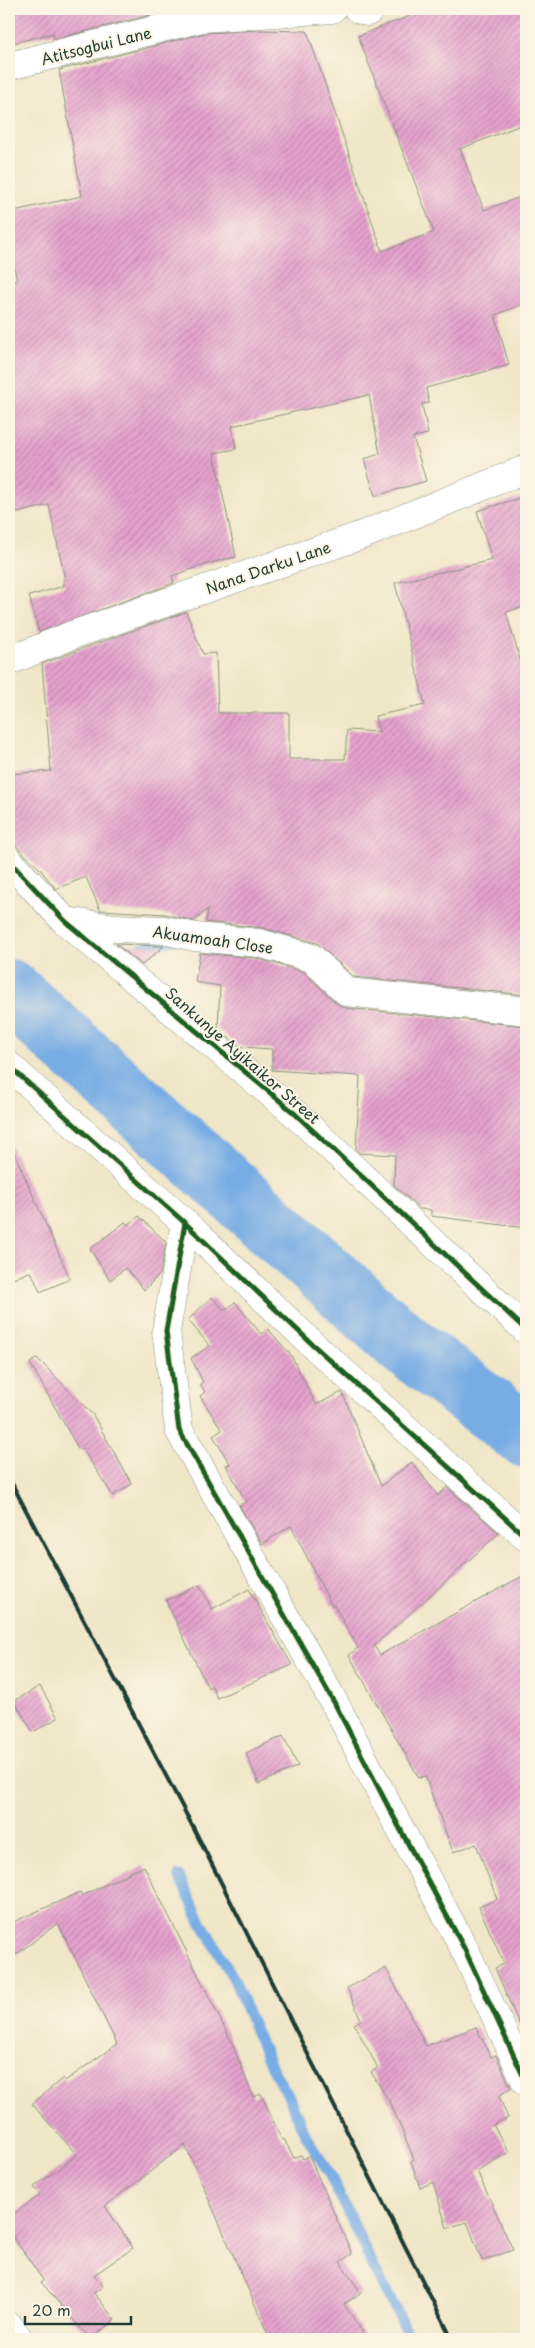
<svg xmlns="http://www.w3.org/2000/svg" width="535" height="2348" font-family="'Playpen Sans',sans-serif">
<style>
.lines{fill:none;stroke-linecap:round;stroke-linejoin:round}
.stream{stroke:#77ace4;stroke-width:11}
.river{stroke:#77ace4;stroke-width:64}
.building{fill:url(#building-hatch)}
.minor-casing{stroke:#88927e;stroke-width:29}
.minor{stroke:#fff;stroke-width:28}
.rail{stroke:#1f3d34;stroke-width:4}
.cycleway-casing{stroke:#fcf5e5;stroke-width:8}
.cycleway{stroke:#1b5e20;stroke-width:5}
.labels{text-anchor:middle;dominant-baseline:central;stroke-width:4;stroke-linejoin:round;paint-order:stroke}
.street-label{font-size:15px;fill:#1f3d34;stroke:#fcf5e5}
</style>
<defs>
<pattern id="building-hatch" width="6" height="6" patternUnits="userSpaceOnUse" patternTransform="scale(1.25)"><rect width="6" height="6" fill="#e6a2ce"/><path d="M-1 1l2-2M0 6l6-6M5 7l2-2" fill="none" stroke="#ba85a8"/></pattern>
</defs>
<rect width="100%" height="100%" fill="#fcf5e5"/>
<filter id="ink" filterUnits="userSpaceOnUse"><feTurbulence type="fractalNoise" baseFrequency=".02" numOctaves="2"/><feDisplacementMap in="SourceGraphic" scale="10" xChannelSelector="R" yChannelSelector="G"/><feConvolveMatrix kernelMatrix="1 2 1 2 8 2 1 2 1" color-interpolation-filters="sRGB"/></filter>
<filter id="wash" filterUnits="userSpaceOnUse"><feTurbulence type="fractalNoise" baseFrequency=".0096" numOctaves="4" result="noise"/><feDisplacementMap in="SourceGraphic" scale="20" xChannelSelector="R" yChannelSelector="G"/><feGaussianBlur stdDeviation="1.12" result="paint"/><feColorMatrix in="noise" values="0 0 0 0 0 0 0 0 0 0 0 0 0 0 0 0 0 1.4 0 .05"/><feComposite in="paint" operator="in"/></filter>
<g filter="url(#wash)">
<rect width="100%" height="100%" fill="#f0e6c8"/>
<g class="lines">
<path class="stream" d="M137,952L142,948L174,940
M179,1876L200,1920L234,1979L257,2035L272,2068L289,2097L302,2128L331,2177L372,2264L411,2339"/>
<path class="river" d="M9,991L402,1342L526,1436"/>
</g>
<g id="blocks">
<path class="building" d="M9,9H175L54,39L53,33L9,44Z
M408,9H521L526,31V123L460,149L484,210L526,195V303L495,315L509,365L426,388L429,403L422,404L428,434L413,437L426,481L375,496L364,459L380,454L369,395L232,426L236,449L214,453L236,557L210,563L172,576L174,583L39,632L29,596L64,586L63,579H65L49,505L9,515V342L13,341L9,314V282L17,281L9,243V212L82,196L59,70L205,33L259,30L307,31L382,251L434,232L358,36L410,16Z
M526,496V606L506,612L526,680V995L354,977L317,943L263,928L206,922L208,909L194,921L165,914L100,910L86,877L56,889L40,869L18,848L9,835V774L51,771L42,664L78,650L186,612L203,654L216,653L218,713H289V759H345L347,730L379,732L375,716L425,705L395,583L492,560L477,511Z
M116,944L162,946H164L142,965Z
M200,953L256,958L304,972L336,1003L345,1008L526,1026V1228L431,1216V1210L420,1209L394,1185L395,1155L359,1153L356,1149L360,1076L272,1070V1049L242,1047L236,1044L218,1029L220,986L195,982Z
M9,1141L70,1279L40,1292L32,1273L29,1272L9,1281Z
M139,1216L166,1242L160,1274L144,1290L126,1268L110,1280L90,1249L125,1222L128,1225Z
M212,1297L225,1311L235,1302L261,1334L268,1329L291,1355L316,1405L342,1392L381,1486L412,1462L438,1496L447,1487L499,1533L374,1646L380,1655L526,1574V1664L520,1667L526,1685V2040L495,1968L504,1964L479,1907L497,1899L476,1844L453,1852L425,1776L419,1778L349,1655L358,1648L334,1605L332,1606L291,1526L262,1544L239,1505L246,1502L226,1465L230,1464L213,1436L222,1430L200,1396L205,1392L200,1384L203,1382L191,1358L210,1346L188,1320Z
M37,1358L93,1415L132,1484L113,1496L82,1448L79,1450L30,1363Z
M200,1585L212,1609L249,1589L292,1665L217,1698L212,1686L208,1688L166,1601Z
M40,1686L58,1718L33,1732L14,1701Z
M283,1736L298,1766L259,1784L246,1753Z
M144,1866L232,2043L253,2097L261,2094L282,2140L284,2139L294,2158L301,2155L303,2159L309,2156L352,2254L340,2262L361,2293L344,2304L367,2339H270L185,2145L105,2206L133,2248L94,2275L103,2286L94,2293L115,2320L90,2339L41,2282L43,2280L9,2231V2217L40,2195L34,2187L77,2155L32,2104L63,2078L65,2081L117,2044L58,1923L9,1960V1924L80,1892L82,1896Z
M386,1968L426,2046L476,2027L491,2057L496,2055L511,2088L499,2096L508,2118L493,2125L509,2152L477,2171L513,2250L482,2261L467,2222L447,2228L433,2182L420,2188L411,2161L414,2159L391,2104L371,2072L378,2068L354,2024L361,2020L347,1988Z"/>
</g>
</g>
<g filter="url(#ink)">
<use href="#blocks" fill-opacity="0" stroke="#88927e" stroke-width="1"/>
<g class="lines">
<defs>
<path id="minor" d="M358,9L368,12
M9,66L203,18L332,9
M9,661L72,635L365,534L526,469
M9,861L65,921L292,1111L526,1330
M65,921L116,928L164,930L195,937L259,943L312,958L347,992L526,1011
M9,1066L185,1223L311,1343L526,1537
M185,1223L166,1331L179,1430L335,1704L390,1810L464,1948L526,2082
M9,2326L19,2339"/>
</defs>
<use href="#minor" class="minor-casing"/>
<use href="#minor" class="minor"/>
<path class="rail" d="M9,1478L193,1827L452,2339"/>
<defs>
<path id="cycleway" d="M9,861L65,921L292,1111L526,1330
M9,1066L185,1223L311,1343L526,1537
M185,1223L166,1331L179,1430L335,1704L390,1810L464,1948L526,2082"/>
</defs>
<use href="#cycleway" class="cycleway-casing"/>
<use href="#cycleway" class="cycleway"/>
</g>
</g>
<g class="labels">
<g class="street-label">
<text transform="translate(96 45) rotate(-14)">Atitsogbui Lane</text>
<text transform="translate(268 567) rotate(-19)">Nana Darku Lane</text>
<text transform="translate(213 939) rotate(8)">Akuamoah Close</text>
<text transform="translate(243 1055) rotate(41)">Sankunye Ayikaikor Street</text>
</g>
</g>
<rect width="535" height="2348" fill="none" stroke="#fcf5e5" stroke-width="30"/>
<path d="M25 2316v8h106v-8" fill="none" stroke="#1f3d34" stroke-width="2.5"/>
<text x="32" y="2316" font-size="15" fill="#1f3d34" stroke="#fcf5e5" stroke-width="4" paint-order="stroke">20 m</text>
</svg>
